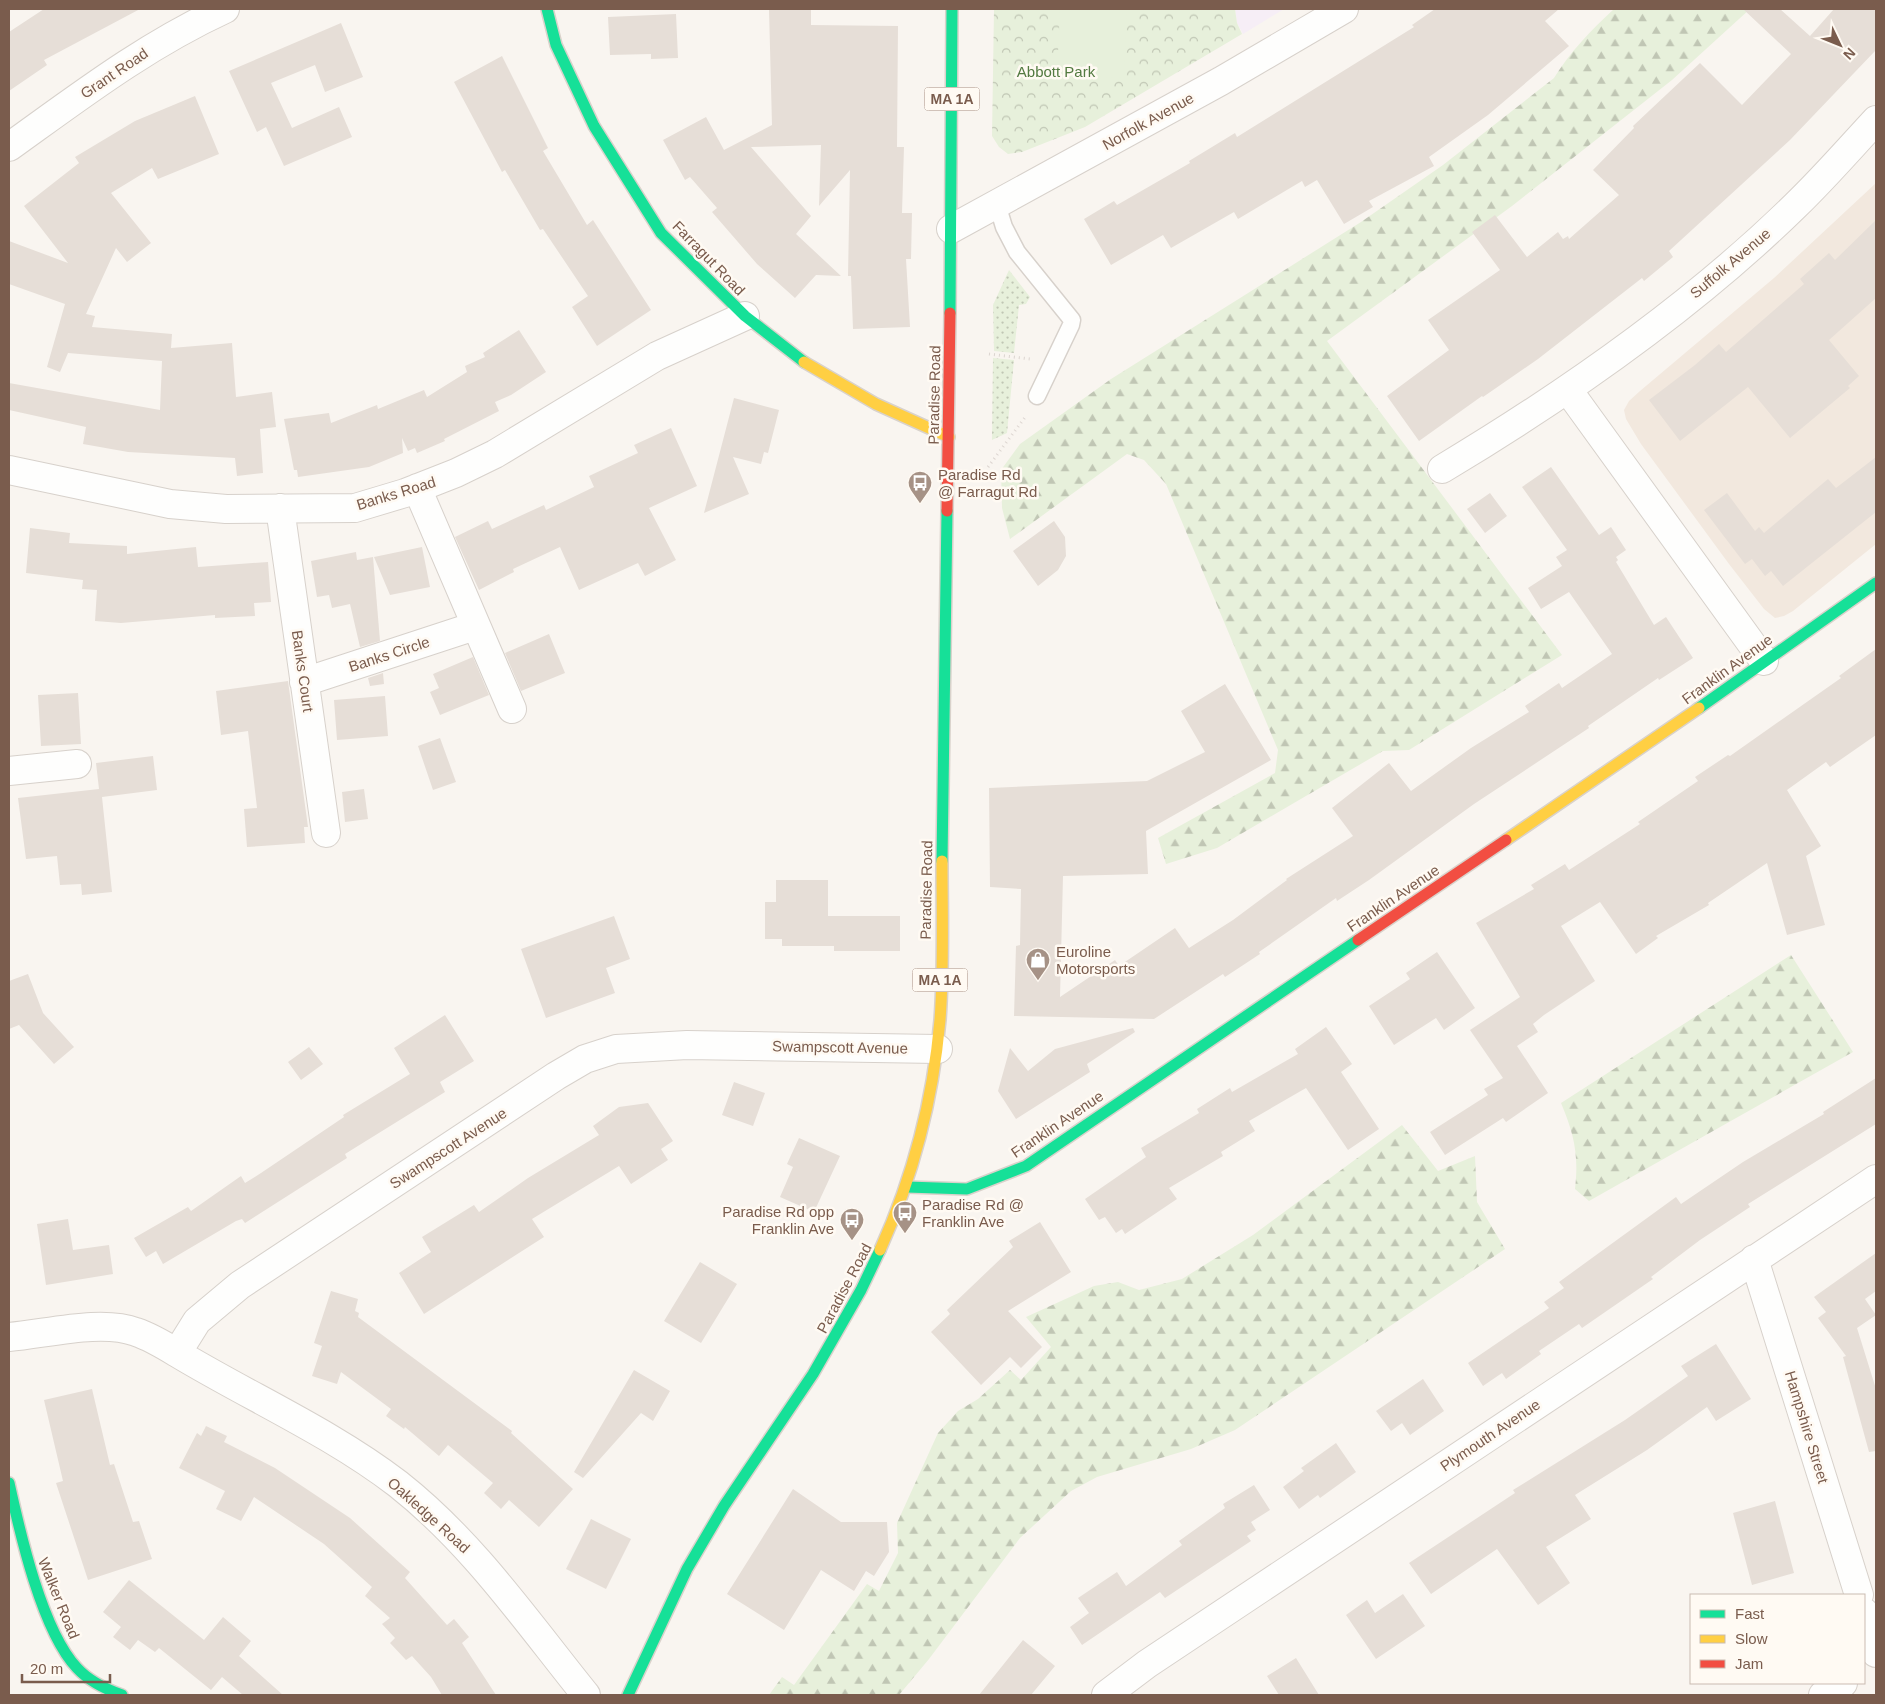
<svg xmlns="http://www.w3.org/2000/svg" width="1885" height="1704" font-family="Arial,sans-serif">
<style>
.residential{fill:#f2e8de}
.education{fill:#f6eef6}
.grass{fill:url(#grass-dots)}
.forest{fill:url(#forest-firs)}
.park{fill:url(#park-crowns)}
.pitch{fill:#e7f0db}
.building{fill:#e6ded7}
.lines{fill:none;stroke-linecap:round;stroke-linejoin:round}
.lane-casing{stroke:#d7d1cb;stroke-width:19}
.street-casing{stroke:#d7d1cb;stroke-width:30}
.fast-casing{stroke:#d9d2cb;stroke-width:14}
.slow-casing{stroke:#d9d2cb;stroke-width:14}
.jam-casing{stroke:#d9d2cb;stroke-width:14}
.path{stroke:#dcd5d0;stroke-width:3;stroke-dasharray:1 4;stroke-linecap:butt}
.lane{stroke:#fefefd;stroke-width:16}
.street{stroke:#fefefd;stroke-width:28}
.fast{stroke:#16e098;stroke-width:11}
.slow{stroke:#ffcf43;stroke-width:11}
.jam{stroke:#f24e42;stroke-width:11}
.labels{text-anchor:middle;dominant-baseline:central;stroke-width:5;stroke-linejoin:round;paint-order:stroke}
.shield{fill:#fffaf3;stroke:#a28b7f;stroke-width:1}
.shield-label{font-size:14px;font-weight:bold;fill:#7a5c4d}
.park-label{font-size:15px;fill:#537a41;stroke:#fffaf3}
.street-label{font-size:15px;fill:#7a5c4d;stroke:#fffaf3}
.poi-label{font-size:15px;fill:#7a5c4d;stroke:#fffaf3;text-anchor:start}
</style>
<defs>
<pattern id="grass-dots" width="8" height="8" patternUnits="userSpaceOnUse" patternTransform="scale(1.25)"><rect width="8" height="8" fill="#e7f0db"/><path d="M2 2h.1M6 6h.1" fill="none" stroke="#c0c6b4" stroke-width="1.8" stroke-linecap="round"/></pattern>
<pattern id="forest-firs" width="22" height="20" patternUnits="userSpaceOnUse" patternTransform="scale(1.25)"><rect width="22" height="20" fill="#e7f0db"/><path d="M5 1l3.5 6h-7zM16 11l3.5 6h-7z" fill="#c0c6b4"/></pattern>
<pattern id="park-crowns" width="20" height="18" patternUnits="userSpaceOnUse" patternTransform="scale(1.25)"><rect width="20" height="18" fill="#e7f0db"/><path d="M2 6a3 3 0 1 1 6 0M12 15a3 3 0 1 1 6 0" fill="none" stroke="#c0c6b4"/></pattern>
</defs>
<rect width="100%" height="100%" fill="#f9f5f0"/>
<path class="residential" d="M1876,183V544L1793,611L1784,616L1775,618L1764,609L1729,564L1641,444L1626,419L1624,410L1629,401L1640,391L1774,278Z"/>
<path class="education" d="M1235,9H1284L1243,34L1237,23Z"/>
<path class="grass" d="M1009,270L1030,297L1026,304L1019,305L1014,353L994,351L993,305Z
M993,358L1014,360L1007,433L992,440Z"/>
<path class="forest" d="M1614,9H1750L1672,80L1512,206L1327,341L1562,655L1409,750L1383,751L1217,848L1166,864L1158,838L1275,773L1278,750L1166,484L1144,460L1127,454L1010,539L1002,508L1001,470L1020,444L1111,379L1361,222L1443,165L1554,78C1570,52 1591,30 1614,9Z
M1791,955L1853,1052L1589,1201L1575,1189C1579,1155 1574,1134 1561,1103Z
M1402,1125L1438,1171L1475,1156L1477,1202L1505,1249L1235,1430L1191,1449L1097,1477L1071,1491L1020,1538L929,1659L899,1695H769L782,1677L794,1685L867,1584L879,1591L898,1553L897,1523L938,1433L958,1411L978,1399L1010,1370L1021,1380L1051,1347L1026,1317L1094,1286L1118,1282L1139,1290L1182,1279L1253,1235Z"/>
<path class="park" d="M994,9H1235L1237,23L1242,34L1085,127L1022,152L1008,154L999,147L992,136Z"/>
<path class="pitch" d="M1060,9H1127L1124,78L1057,75Z"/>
<path class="building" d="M44,9H140L44,60L47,65L9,91V32Z
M769,9H811V25L898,26L897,147H904L902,213H912L911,259H906L910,327L853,329L851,276H848L850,170L819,206L821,145L751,147L811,216L796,234L841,276L816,275L795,298L757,264L712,212L717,208L690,177L685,180L663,140L706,117L724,150L772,125Z
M1435,9H1559L1545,21L1569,46L1488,115L1429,157L1434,166L1369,201L1373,207L1344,224L1317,180L1305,187L1302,181L1238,219L1234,212L1171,248L1163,235L1111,265L1084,219L1114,201L1117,205L1190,163L1189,161L1235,133L1237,137L1414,27L1412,25Z
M1743,9H1780L1810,36L1834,9H1876V50L1790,140L1669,251L1673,257L1644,281L1642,278L1538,359L1483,397L1482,396L1419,441L1387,396L1449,350L1428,320L1500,270L1472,232L1495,215L1527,257L1558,232L1563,239L1568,236L1569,239L1619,195L1593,170L1634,128L1633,126L1700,63L1742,105L1791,54Z
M676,14L678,58L651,59V54L610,55L608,17Z
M341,23L363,77L325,92L315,65L271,83L292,128L339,107L352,137L284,166L266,127L257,132L229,71Z
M502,56L548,148L543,151L587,225L593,220L651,310L597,346L572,307L588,296L543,229L540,230L505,170L502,172L454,82Z
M195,96L219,154L158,179L152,168L111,193L151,243L127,262L116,248L86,314L95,316L92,327L172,334L171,348L232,343L236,397L272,392L276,427L260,429L263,473L237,476L235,458L128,452L83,444L86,427L9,410V383L160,410L162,361L68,353L60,372L47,367L65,304L9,284V241L68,263L24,206L79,163L75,157L135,121Z
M1876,220V298L1829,340L1859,376L1848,386L1850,388L1790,438L1748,387L1680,441L1649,400L1695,365L1719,344L1726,352L1804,284L1800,279L1829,253L1835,260Z
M519,330L546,372L511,395L495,402L499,411L444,439L445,441L417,453L415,448L408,451L402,438L403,453L369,467L298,477L297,470H294L284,419L329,413L331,423L377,405L378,409L424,390L427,397L467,372L465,366L485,357L483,353Z
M734,398L779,410L768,453L764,452L761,464L733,457L749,494L704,513Z
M671,428L697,486L649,508L676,560L645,576L638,563L579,590L560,547L513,569L514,572L479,590L455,537L488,521L492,529L544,505L546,510L594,487L589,476L638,453L634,445Z
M1876,457V512L1783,586L1771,571L1765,576L1752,559L1745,564L1704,510L1727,493L1755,531L1759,527L1764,533L1828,479L1836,488Z
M1551,467L1599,535L1611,527L1626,550L1616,557L1618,560L1616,562L1654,625L1666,617L1693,658L1659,680L1658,678L1588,726L1589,728L1474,804L1369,880L1337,901L1336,898L1259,952L1260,954L1225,977L1223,974L1154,1019L1014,1016L1016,946L1020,945L1021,889L990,887L989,788L1147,781L1205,752L1181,711L1225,684L1271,760L1146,831L1148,874L1063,876L1060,997L1115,960L1119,966L1175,928L1189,948L1233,920L1287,880L1286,879L1353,836L1332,808L1389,763L1411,791L1471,748L1529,712L1525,706L1559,683L1562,688L1612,654L1569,592L1541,609L1528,588L1562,566L1556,557L1567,550L1522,487Z
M1490,493L1507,516L1485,533L1467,509Z
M1054,521L1065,537L1066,556L1058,570L1038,586L1013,551Z
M30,528L70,533L69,543L127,546V554L196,547L198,567L268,562L271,602L254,603L255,616L215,618V615L121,623L95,621L97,590L82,589L83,580L26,573Z
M422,547L430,587L390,595L374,557Z
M356,552L357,560L373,557L380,641L360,647L350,604L332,608L329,595L317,597L311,561Z
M549,634L565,673L521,691L505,653Z
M1876,649V735L1830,767L1826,762L1787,790L1821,846L1806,856L1825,925L1787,935L1767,863L1708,903L1709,905L1656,936L1658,938L1636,954L1600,902L1561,926L1595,981L1544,1015L1533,1024L1538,1032L1517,1046L1548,1093L1506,1122L1503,1118L1445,1155L1430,1132L1488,1095L1484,1089L1503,1078L1470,1030L1520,997L1476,923L1534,889L1531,885L1565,864L1569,870L1640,824L1638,822L1698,781L1695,777L1728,755L1730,756L1841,678L1839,676Z
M473,657L489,695L440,715L430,692L439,688L433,674Z
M383,673L384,684L370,686L368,678Z
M288,681L308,827H304L305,843L247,847L244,809L257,808L248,731L221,735L216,691Z
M78,693L81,744L41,746L38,695Z
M385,696L388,736L337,740L334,700Z
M440,738L456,782L433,790L418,746Z
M153,756L157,790L102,797L112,892L82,895L81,884L60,885L57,856L26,859L18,798L99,789L96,763Z
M364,789L368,819L345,822L342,792Z
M776,880H828V916H900V951H834V946H782V939H765V902H776Z
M614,916L630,959L606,968L615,993L546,1018L521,949Z
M1437,952L1475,1008L1444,1030L1436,1018L1394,1045L1369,1006L1410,979L1406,973Z
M28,974L43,1013L74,1047L54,1064L19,1025L9,1029V981Z
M445,1015L474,1061L440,1082L445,1092L345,1154L347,1158L245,1223L242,1219L236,1221L163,1264L156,1251L146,1257L134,1238L188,1207L191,1211L241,1176L245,1183L261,1173L344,1117L343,1115L410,1074L394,1048Z
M1326,1027L1352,1064L1341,1072L1379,1129L1348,1150L1306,1088L1249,1121L1255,1131L1221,1152L1223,1156L1169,1188L1177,1199L1125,1234L1122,1229L1116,1233L1105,1217L1099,1220L1085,1199L1146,1157L1141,1148L1199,1113L1197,1109L1230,1088L1232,1092L1298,1054L1295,1049Z
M1133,1028L1135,1032L1087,1064L1090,1072L1016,1119L998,1091L1010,1048L1028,1071L1055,1049Z
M309,1047L323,1064L301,1080L288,1062Z
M1876,1078V1124L1748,1204L1750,1207L1700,1240L1651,1277L1653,1279L1582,1328L1579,1324L1539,1351L1541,1354L1506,1379L1502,1373L1483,1386L1468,1363L1549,1308L1544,1302L1564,1288L1559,1282L1676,1197L1681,1204L1743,1162L1824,1114L1823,1112Z
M734,1082L765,1093L753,1126L722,1115Z
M648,1103L673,1141L661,1149L668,1160L631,1184L619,1166L532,1219L544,1237L424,1314L399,1273L431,1252L422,1237L474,1205L479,1212L528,1178L599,1135L593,1126L619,1107Z
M799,1138L840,1156L814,1212L780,1197L793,1167L787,1164Z
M68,1219L73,1250L109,1245L113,1274L46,1285L37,1224Z
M1040,1222L1071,1272L1008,1311L1042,1347L1021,1368L1010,1357L981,1385L931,1332L950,1314L947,1310L1013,1247L1009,1241Z
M1876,1253V1291L1865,1299L1876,1315L1857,1328L1876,1389V1451L1869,1452L1843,1357L1846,1356L1818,1318L1826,1312L1814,1297Z
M700,1262L737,1284L701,1343L664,1321Z
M331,1291L358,1299L355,1311L359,1313L358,1317L512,1431L511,1433L573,1489L539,1527L509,1500L501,1509L484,1493L493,1483L448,1445L439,1456L405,1427L404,1429L386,1416L391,1409L341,1372L337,1384L312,1376L322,1346L314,1343Z
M1716,1344L1751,1399L1716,1421L1707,1407L1647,1450L1575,1495L1591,1519L1546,1547L1570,1583L1538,1605L1497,1549L1431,1594L1409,1563L1515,1493L1513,1490L1625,1420L1688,1376L1681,1366Z
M634,1370L670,1391L653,1421L641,1413L583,1478L574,1472Z
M1423,1379L1444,1411L1410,1435L1402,1423L1391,1431L1376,1411Z
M92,1389L110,1465L114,1464L133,1522L139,1521L152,1559L88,1580L56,1483L63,1481L44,1400Z
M206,1426L227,1436L224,1442L275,1468L350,1518L410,1572L405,1578L447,1625L454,1619L469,1637L462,1643L496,1695H442L431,1677L412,1656L406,1660L390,1643L395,1638L382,1624L390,1618L365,1596L372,1587L324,1544L254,1497L241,1521L216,1509L225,1491L179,1468L197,1433L201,1436Z
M1336,1443L1356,1472L1320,1498L1318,1495L1299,1509L1283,1487L1304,1471L1301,1468Z
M1254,1485L1270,1510L1251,1522L1256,1530L1247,1536L1251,1541L1165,1598L1160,1592L1082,1645L1070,1627L1089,1613L1078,1598L1117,1572L1126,1586L1182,1545L1179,1541L1225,1508L1223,1504Z
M793,1489L841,1522H887L889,1552L874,1576L866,1571L854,1591L821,1570L784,1630L727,1594Z
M1775,1501L1794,1573L1752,1585L1733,1513Z
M591,1519L631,1539L606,1589L566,1569Z
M129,1580L204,1640L223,1617L251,1641L239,1656L283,1695H243L222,1677L211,1690L159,1648L155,1652L138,1640L130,1650L113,1637L121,1627L103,1612Z
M1403,1594L1425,1626L1376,1659L1346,1615L1367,1600L1375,1613Z
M1023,1640L1055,1666L1031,1695H979Z
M1296,1658L1319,1695H1279L1267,1676Z"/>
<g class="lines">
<defs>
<path id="lane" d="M997,204L1004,227L1017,252L1072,320L1071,325L1037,396"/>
<path id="street" d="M9,147C80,96 145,46 225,9
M951,229L1221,81L1344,9
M1568,390L1764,661
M1442,469C1567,394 1691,308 1796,205C1824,178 1850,148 1876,120
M9,470L170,504L226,509L355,508L405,493L456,473L495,454L657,356L745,316
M417,488L512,709
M280,508L326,833
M304,682L475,626
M9,771L77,764
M1754,1259L1859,1595
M9,1337C46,1334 101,1319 136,1332C151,1337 164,1345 177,1353L197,1321L240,1285L556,1076L585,1059L616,1049L652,1047L687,1045L938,1049
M177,1353C250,1397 330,1432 398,1484C473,1543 527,1622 586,1695
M1864,1612L1876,1653
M1106,1695L1147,1664L1876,1179
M1823,1695L1843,1683"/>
<path id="fast" d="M547,9L556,45L594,126L661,233L745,316L804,362
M950,313L952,9
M1699,708L1876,583
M942,861L947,511
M907,1187L967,1189L1026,1166L1358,940
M9,1483C20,1533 42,1631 77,1668C89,1681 105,1689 122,1695
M628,1695L687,1569L724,1506L813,1374L861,1290L880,1250"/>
<path id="slow" d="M804,362L876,404L949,437
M1506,840L1699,708
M880,1250C913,1177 933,1100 940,1020C944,968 942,914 942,861"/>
<path id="jam" d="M947,511L950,313
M1358,940L1506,840"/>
</defs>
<use href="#lane" class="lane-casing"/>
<use href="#street" class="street-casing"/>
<use href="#fast" class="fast-casing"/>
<use href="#slow" class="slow-casing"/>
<use href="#jam" class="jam-casing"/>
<path class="path" d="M989,354L1030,359
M988,467L1026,416"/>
<use href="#lane" class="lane"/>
<use href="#street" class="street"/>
<use href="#fast" class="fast"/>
<use href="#slow" class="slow"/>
<use href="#jam" class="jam"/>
</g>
<defs>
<symbol id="bus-pin" viewBox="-11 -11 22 30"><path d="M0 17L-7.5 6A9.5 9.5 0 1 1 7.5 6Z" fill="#a69286" stroke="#fffaf3"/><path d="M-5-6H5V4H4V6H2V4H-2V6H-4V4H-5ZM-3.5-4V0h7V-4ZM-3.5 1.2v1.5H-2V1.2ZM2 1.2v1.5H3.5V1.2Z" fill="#fff"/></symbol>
<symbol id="shop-pin" viewBox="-11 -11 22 30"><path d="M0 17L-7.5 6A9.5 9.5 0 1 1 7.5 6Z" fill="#a69286" stroke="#fffaf3"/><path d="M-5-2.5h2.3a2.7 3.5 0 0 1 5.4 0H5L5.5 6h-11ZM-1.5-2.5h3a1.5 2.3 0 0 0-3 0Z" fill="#fff"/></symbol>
</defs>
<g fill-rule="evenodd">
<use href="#bus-pin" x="906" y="469" width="28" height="38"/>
<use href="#shop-pin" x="1024" y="946" width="28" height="38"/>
<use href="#bus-pin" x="891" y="1199" width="28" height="38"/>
<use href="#bus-pin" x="838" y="1206" width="28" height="38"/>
</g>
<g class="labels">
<g class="shield">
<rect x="924.5" y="87.5" width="55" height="23" rx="4"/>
<rect x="912.5" y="968.5" width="55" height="23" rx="4"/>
</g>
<g class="shield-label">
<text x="952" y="99">MA 1A</text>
<text x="940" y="980">MA 1A</text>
</g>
<g class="park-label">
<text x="1056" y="71">Abbott Park</text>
</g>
<g class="street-label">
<text transform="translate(114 73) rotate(-34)">Grant Road</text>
<text transform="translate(1148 121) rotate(-29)">Norfolk Avenue</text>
<text transform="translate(709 258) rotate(46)">Farragut Road</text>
<text transform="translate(1730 263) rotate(-40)">Suffolk Avenue</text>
<text transform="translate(934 395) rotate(-89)">Paradise Road</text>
<text transform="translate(396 493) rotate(-17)">Banks Road</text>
<text transform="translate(389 654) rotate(-18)">Banks Circle</text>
<text transform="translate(1727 669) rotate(-36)">Franklin Avenue</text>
<text transform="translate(303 671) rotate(82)">Banks Court</text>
<text transform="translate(926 890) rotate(-89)">Paradise Road</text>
<text transform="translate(1393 898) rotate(-34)">Franklin Avenue</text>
<text transform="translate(840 1047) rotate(1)">Swampscott Avenue</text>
<text transform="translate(1057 1124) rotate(-34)">Franklin Avenue</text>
<text transform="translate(448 1148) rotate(-33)">Swampscott Avenue</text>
<text transform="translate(844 1288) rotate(-62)">Paradise Road</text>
<text transform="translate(1807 1427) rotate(73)">Hampshire Street</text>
<text transform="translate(1490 1435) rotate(-34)">Plymouth Avenue</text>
<text transform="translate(429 1515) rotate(42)">Oakledge Road</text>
<text transform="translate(59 1598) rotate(68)">Walker Road</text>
</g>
<g class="poi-label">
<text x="938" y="474">Paradise Rd<tspan x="938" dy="17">@ Farragut Rd</tspan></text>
<text x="1056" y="951">Euroline<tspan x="1056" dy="17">Motorsports</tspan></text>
<text x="922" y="1204">Paradise Rd @<tspan x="922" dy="17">Franklin Ave</tspan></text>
<text x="834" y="1211" text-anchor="end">Paradise Rd opp<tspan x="834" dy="17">Franklin Ave</tspan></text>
</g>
</g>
<rect width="1885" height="1704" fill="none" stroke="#7a5c4d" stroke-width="20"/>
<rect x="1690" y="1594" width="175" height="90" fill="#fffaf3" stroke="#cabbb1"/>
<rect x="1700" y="1610" width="25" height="8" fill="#16e098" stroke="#cabbb1"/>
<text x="1735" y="1619" font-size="15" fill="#7a5c4d">Fast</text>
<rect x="1700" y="1635" width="25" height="8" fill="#ffcf43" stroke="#cabbb1"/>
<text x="1735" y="1644" font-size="15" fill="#7a5c4d">Slow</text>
<rect x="1700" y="1660" width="25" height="8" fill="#f24e42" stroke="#cabbb1"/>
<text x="1735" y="1669" font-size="15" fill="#7a5c4d">Jam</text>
<g transform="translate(1840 45) rotate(133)" stroke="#fffaf3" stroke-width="4" paint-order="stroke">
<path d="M0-4L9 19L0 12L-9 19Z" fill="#7a5c4d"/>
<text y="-8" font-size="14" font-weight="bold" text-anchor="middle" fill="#7a5c4d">N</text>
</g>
<path d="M22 1674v8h88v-8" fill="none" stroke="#7a5c4d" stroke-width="2.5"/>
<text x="30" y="1674" font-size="15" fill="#7a5c4d" stroke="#fffaf3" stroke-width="4" paint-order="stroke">20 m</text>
</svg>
